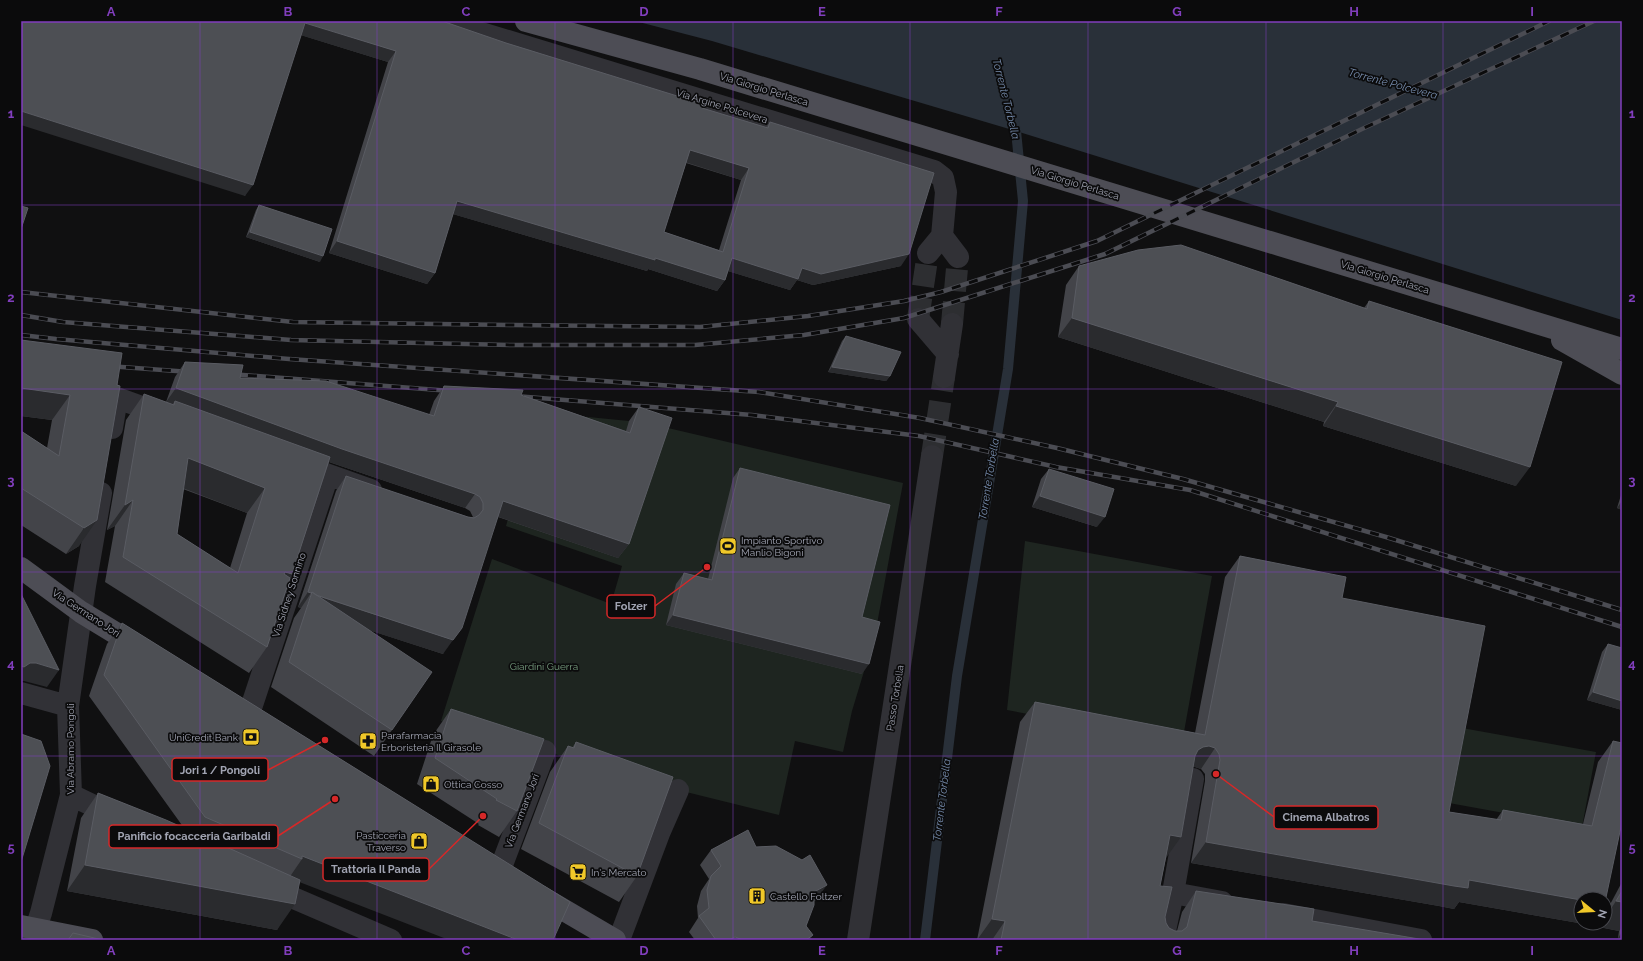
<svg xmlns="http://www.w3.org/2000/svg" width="1643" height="961" font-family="Raleway,sans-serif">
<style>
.green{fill:#1e2520}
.water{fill:#293039}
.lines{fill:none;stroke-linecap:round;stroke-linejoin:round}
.stream{stroke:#293039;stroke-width:10}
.minor-tunnel{stroke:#2d2e31;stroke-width:22;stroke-dasharray:22 11;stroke-linecap:butt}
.minor{stroke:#313136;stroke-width:22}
.major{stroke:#4d4d55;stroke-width:22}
.rail-casing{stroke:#4b4c53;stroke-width:4.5}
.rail{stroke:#0b0b0c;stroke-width:3;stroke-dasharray:9;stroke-linecap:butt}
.wall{fill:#434449;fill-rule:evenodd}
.shaded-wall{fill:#2a2b2e}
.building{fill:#4d4f54;stroke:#5a5c63;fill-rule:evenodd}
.grid{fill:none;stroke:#813ebd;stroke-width:1;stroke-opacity:0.55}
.labels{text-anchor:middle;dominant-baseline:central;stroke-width:3.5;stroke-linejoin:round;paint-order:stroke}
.street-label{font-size:10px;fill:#a1a4b2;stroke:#0b0b0c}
.poi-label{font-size:10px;fill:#a1a4b2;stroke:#0b0b0c;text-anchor:start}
.park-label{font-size:10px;fill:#779d7f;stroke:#0b0b0c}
.water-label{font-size:11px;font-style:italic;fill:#778dae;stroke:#0b0b0c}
.leader{fill:none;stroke:#d62828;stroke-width:1.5}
.callout-dot{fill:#d62828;stroke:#0b0b0c;stroke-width:1.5}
.callout{fill:#0b0b0c;stroke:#d62828;stroke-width:1.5}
.callout-label{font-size:11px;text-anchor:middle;font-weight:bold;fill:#a1a4b2}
.neatline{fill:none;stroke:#813ebd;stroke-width:1.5}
.grid-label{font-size:13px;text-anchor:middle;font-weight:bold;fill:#813ebd}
</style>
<rect width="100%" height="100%" fill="#101011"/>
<path class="green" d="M537,412L629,421L668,428L903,483L875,635L852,711L843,752L795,741L779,815L678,790L441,721L492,559L611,604L622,566L506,526Z
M1025,541L1212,576L1182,743L1007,710Z
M1462,728L1596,752L1582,827L1449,803Z"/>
<path class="water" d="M635,21H1622V320L1016,131L712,41Z"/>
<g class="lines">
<path class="stream" d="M925,940L957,676L1008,369L1023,201L1016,131L1013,120"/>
<path class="minor-tunnel" d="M918,319L928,253
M952,324L958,257
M932,456L944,377"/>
<path class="minor" d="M442,21L934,171L943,178L946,192L942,236
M942,236L958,257
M928,253L942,236
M918,319L948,354
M944,377L952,324
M112,428L117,398L164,415
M298,464L371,490
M21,693L68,706
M249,714L328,475
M71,795L117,817
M500,870L545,751
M268,887L391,940
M1173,893L1193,779
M1283,914L1421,940
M32,940L41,913L71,795L68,706L85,586L101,493
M619,940L660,831L678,790
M858,940L932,456
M1163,940L1173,893L1222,902"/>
<path class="major" d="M526,21L700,69L1622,349
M1562,340L1622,374
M21,568L81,612L140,648
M540,896L615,940
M21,926L92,940"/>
<defs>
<path id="rail" d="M21,292L293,322L514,325L700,327L808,316L904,301L941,292L1097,241L1549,21
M21,315L63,322L291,340L512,345H695L804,335L904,318L1105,254L1362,129L1594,21
M21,335L56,339L289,359L759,392L920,418L1057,448L1183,479L1386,537L1622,610
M108,366L190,372
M230,374L451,391
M515,396L752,415L919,436L1056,467L1190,490L1622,627"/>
</defs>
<use href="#rail" class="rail-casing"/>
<use href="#rail" class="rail"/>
</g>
<path class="wall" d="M21,21L506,43L702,108L766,127L770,122L901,266L813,285L797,280L790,290L728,271L725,280L717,291L648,269L647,271L453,214L435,273L427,284L329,253L388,62L301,35L245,196ZM686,163L741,180L719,250L664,232Z
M259,205L320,262L246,237L256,210Z
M1079,266L1364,308L1369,301L1516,486L1323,426L1324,422L1058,337L1066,285Z
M846,336L890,376L886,381L828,372L842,341Z
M21,340L120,386L79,546L66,554L21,525V431L47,448L52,420L21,416Z
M185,362L240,378L429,415L434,401L444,386L521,395L626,431L629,421L639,407L629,544L618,558L498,517L443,654L369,630L392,730L374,756L271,687L294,618L301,608L298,607L336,491L346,476L468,517H473L470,511L465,508L329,462L292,574L289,577L267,647L249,673L105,582L115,526L107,530L126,420L144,394L166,402L175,377ZM183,489L247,513L230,568L177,534Z
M740,468L862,617V674L666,625L676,584L684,573L708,579L733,478Z
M1049,469L1097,527L1032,507L1041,479Z
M1622,492V510L1617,508Z
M1240,556L1342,598L1449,812L1496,820L1503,810L1583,824L1598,762L1613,741L1590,925L1459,902L1454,909L1439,906L1191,863L1205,781V774L1201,769L1195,767H1193L1166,858L1160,886L1165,917L1166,923L1169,928L1175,931H1177L1182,912L1196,891L1312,921L1425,940H977L1020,722L1035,702L1195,733L1225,577Z
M122,623L570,902L300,882L277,930L67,891L81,818L98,793L184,828L89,696L107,644Z
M1608,644L1622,710L1587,700L1602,652Z
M451,709L517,811L499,837L478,825L479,824L417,784L433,735Z
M576,742L637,876L619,902L521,849L550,772L568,746L572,748Z
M756,847L816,900L814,901L806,926L813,935L809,940H695L689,932L698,918L697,906L701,891L709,879L700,865L711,850Z
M1622,882V939L1618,938L1619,931L1599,927L1601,923H1605V914Z"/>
<path class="shaded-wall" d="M305,23L396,51L388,62L297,34Z
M21,111L253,185L245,196L21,125Z
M690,150L749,168L741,180L682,161Z
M457,201L655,258L725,280L717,291L648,269L647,271L449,213Z
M250,232L323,256L320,262L246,237Z
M337,241L435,273L427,284L329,253Z
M909,254L901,266L813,285L797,280L790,290L724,270L732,258Z
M1072,318L1338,402L1324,422L1058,337Z
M832,367L890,376L886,381L828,372Z
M21,388L70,395L52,420L21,416Z
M176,388L475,494L465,508L332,463L174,405L175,401L172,405L166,402Z
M1336,406L1530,467L1516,486L1323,426Z
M188,458L265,488L247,513L170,483Z
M1040,496L1105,517L1097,527L1032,507Z
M133,500L115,526L107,530L125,505Z
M503,501L629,544L618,558L493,515Z
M1622,501V510L1617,508Z
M97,520L79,546L66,554L84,528Z
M285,572L292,574L274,599Z
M308,592L311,593L301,608L298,607Z
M311,594L453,640L443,654L306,610Z
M673,615L869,664L862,674L666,625Z
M30,663H36L59,670L47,687L24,681H21V666Z
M1593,692L1622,701V710L1587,700Z
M1209,746L1215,748L1201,769L1195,767H1188L1198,750L1203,747Z
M1170,835L1181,837L1166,858L1155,856Z
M1206,842L1469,880L1581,900V923H1592L1590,925L1459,902L1454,909L1439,906L1191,863Z
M302,856L518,940H449L289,878L302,859Z
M85,865L295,904L277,930L67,891Z
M827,885L816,900L803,908L814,892Z
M1616,901L1622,902V927L1619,931L1599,927L1601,923H1605V918Z
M992,919L1005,921L992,940H977Z
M1622,932V939L1618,938Z
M813,935L809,940H806Z
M735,937L743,940H729Z"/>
<path class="building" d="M21,21H442L506,43L703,104L702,108L768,128L770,122L934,173L909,254L821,274L802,268L798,279L732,258L725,280L655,258V260L457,201L435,273L337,241L396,51L305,23L253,185L21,111ZM690,150L749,168L723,252L664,232Z
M259,205L332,229L323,256L250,232Z
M21,206L28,208L21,229Z
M1181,245L1367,309L1369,301L1562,362L1530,467L1336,406L1338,402L1072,318L1079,266L1138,250Z
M846,336L901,352L890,376L832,367Z
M21,340L122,353L117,385L120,386L97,520L84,528L21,488V431L59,456L70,395L21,388Z
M185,362L243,365L240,378L326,381L434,416L444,386L523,390L521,395L630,433L639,407L672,418L629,544L503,501L462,628L453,640L316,595L312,592L311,593L308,592L346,476L468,517L474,518L479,515L483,510V503L480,497L475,494L342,449L176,388Z
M144,394L174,405L175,401L330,457L292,574L285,572L284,574L290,578L267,647L123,557L133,500L125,505ZM188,458L265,488L238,573L177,534Z
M740,468L890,505L862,617L880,622L869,664L673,615L684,573L712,580Z
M1049,469L1114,489L1105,517L1040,496Z
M1240,556L1346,577L1342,598L1485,626L1449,812L1501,820L1503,810L1592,826L1613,741L1622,743V822L1605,902V899H1581V900L1469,880L1468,888L1454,886L1206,842L1220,760L1219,754L1215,748L1209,746L1203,747L1198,750L1195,756L1181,837L1170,835L1160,886L1172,887L1165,917L1166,923L1169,928L1175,931H1182L1187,927L1196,891L1314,909L1312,921L1425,940H1001L1005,921L992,919L1035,702L1205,735Z
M312,592L432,672L392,730L289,662Z
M21,594L59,670L36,663H30L24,667L21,666Z
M122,623L570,902L553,940H518L302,856V859L205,817L104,675Z
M1608,644L1622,648V701L1593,692Z
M451,709L544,739L517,811L496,800L497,799L435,758Z
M21,734L41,741L50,766L21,862Z
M576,742L673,777L637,876L539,823L568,746L574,748Z
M98,793L166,820L300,880L295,904L85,865Z
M748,830L756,847L776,846L802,860L810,855L827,885L814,892V905L806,926L813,935L806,940H743L735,937L729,940H716L699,916L709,908L707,890L711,876L721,866L711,850Z
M1622,891V902L1616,901Z
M73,933L103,940H68Z"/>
<path class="grid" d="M200,21V940M377,21V940M555,21V940M733,21V940M910,21V940M1088,21V940M1266,21V940M1443,21V940M21,205H1622M21,389H1622M21,572H1622M21,756H1622"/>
<defs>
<symbol id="stadium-square" viewBox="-11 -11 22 22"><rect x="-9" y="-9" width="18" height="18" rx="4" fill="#f0c829" stroke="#0b0b0c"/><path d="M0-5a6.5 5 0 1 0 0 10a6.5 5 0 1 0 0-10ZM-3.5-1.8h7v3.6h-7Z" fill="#111"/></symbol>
<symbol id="bank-square" viewBox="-11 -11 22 22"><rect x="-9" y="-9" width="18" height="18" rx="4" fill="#f0c829" stroke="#0b0b0c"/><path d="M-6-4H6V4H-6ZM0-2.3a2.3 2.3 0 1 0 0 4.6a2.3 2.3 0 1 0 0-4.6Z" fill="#111"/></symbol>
<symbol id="pharmacy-square" viewBox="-11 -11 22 22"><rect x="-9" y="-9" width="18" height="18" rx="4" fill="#f0c829" stroke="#0b0b0c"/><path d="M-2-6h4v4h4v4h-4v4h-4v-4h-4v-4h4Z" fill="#111"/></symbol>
<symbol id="shop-square" viewBox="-11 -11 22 22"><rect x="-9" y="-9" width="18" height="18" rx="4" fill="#f0c829" stroke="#0b0b0c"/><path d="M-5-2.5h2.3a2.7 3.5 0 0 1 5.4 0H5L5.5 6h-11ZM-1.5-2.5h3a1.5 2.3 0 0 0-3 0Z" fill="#111"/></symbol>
<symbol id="supermarket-square" viewBox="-11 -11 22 22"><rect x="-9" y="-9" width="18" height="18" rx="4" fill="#f0c829" stroke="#0b0b0c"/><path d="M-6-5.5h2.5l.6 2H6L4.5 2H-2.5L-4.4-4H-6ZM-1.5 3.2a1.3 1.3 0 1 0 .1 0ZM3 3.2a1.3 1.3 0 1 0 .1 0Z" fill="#111"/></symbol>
<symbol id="building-square" viewBox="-11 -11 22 22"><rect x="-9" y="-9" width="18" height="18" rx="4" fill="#f0c829" stroke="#0b0b0c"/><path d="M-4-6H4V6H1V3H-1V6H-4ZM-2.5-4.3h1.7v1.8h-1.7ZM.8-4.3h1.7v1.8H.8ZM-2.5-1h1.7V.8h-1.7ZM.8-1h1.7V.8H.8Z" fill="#111"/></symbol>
</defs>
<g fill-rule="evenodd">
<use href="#stadium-square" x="718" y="536" width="20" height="20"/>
<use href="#bank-square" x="241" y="727" width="20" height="20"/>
<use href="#pharmacy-square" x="358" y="731" width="20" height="20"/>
<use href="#shop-square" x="421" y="774" width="20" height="20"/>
<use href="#shop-square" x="409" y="831" width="20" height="20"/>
<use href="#supermarket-square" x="568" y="862" width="20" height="20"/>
<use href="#building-square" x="747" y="886" width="20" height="20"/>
</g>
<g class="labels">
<g class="street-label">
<text transform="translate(764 89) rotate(17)">Via Giorgio Perlasca</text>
<text transform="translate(722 106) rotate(17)">Via Argine Polcevera</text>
<text transform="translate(1075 183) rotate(17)">Via Giorgio Perlasca</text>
<text transform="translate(1385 277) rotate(17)">Via Giorgio Perlasca</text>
<text transform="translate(289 595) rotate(-72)">Via Sidney Sonnino</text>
<text transform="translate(86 613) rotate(33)">Via Germano Jori</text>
<text transform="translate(895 698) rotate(-81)">Passo Torbella</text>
<text transform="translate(70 749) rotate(-90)">Via Abramo Pongoli</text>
<text transform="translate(522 811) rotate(-69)">Via Germano Jori</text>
</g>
<g class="poi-label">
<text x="741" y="540">Impianto Sportivo<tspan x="741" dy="12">Manlio Bigoni</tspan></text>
<text x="381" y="735">Parafarmacia<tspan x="381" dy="12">Erboristeria Il Girasole</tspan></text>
<text x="238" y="737" text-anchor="end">UniCredit Bank</text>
<text x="444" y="784">Ottica Cosso</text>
<text x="406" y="835" text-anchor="end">Pasticceria<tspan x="406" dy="12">Traverso</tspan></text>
<text x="591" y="872">In's Mercato</text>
<text x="770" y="896">Castello Foltzer</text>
</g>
<g class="park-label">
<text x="544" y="666">Giardini Guerra</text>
</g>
<g class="water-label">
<text transform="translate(1393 84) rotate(15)">Torrente Polcevera</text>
<text transform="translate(1006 99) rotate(76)">Torrente Torbella</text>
<text transform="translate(989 479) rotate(-81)">Torrente Torbella</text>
<text transform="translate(942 800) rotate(-83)">Torrente Torbella</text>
</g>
</g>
<path class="leader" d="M707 567L655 606M325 740L268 770M1216 774L1274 817M335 799L278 836M483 816L429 869"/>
<g class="callout-dot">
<circle cx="707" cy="567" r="4"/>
<circle cx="325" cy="740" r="4"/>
<circle cx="1216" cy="774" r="4"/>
<circle cx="335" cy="799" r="4"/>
<circle cx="483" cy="816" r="4"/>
</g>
<g class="callout">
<rect x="607" y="595" width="48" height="23" rx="4"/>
<rect x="172" y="758" width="96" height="23" rx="4"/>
<rect x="1274" y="806" width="104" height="23" rx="4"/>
<rect x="109" y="825" width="169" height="23" rx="4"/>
<rect x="323" y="858" width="106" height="23" rx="4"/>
</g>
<g class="callout-label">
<text x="631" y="610">Folzer</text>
<text x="220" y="774">Jori 1 / Pongoli</text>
<text x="1326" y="821">Cinema Albatros</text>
<text x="194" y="840">Panificio focacceria Garibaldi</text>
<text x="376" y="873">Trattoria Il Panda</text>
</g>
<rect width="1643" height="961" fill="none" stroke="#0b0b0c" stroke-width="44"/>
<g transform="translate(1593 911) rotate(108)"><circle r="19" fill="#0b0b0c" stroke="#47484e"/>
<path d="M0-3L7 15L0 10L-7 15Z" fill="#f0c829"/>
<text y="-6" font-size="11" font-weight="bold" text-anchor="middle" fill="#a1a4b2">N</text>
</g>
<rect x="22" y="22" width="1599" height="917" class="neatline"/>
<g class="grid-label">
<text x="111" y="16">A</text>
<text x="288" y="16">B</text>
<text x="466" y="16">C</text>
<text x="644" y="16">D</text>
<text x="822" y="16">E</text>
<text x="999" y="16">F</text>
<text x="1177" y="16">G</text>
<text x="1354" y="16">H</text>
<text x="1532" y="16">I</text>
<text x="11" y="118">1</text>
<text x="1632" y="118">1</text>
<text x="11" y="302">2</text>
<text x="1632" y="302">2</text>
<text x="11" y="485">3</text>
<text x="1632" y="485">3</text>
<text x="11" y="668">4</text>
<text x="1632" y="668">4</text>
<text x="11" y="852">5</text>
<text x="1632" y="852">5</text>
<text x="111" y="955">A</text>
<text x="288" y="955">B</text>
<text x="466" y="955">C</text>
<text x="644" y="955">D</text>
<text x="822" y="955">E</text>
<text x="999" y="955">F</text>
<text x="1177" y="955">G</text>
<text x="1354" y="955">H</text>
<text x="1532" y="955">I</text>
</g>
</svg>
